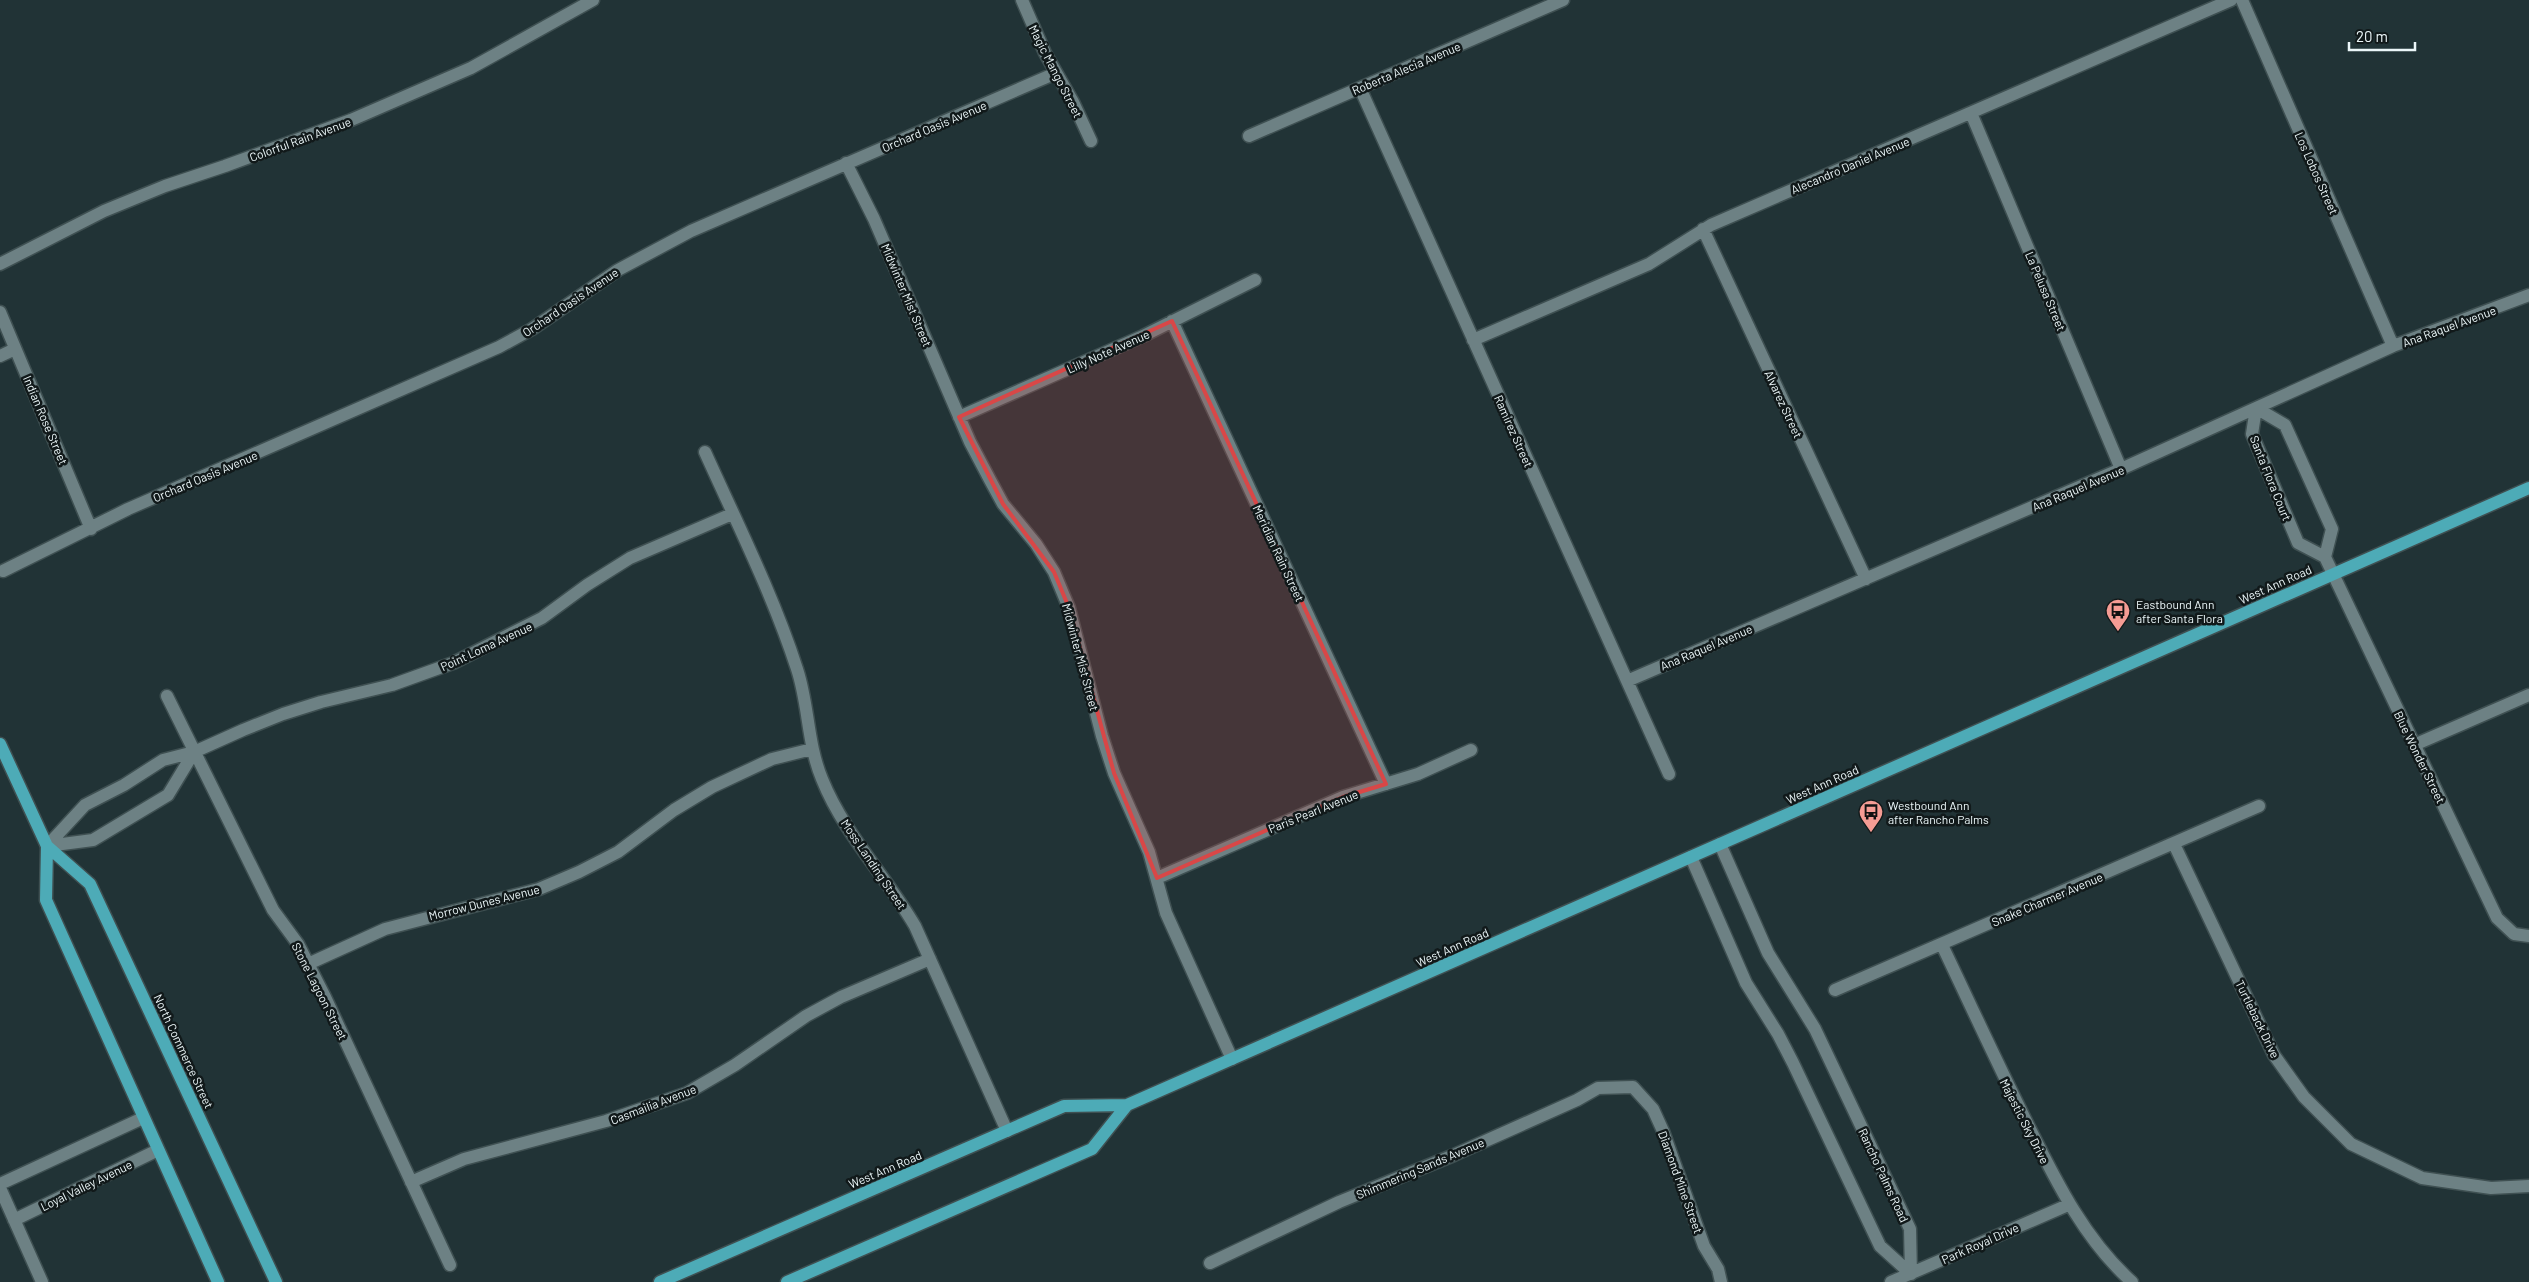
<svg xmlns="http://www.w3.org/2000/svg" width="2529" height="1282" font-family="Barlow,sans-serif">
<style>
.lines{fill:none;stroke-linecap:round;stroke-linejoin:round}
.minor-casing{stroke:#3f5052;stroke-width:15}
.major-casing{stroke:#3f5052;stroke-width:15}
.minor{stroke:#6d8184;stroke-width:12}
.major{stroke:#4dabb7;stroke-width:12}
.marked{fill:#d94747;fill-opacity:0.2;stroke:#d94747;stroke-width:4;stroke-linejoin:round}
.labels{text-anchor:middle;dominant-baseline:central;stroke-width:5;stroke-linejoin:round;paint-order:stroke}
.street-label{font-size:12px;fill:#ecf7f9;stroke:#11191a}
.poi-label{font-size:12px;fill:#ecf7f9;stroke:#11191a;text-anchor:start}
</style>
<rect width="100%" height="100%" fill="#213336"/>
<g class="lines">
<defs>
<path id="minor" d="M1022,0L1045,53L1073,102L1091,141
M2242,0L2393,346
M1360,88L1669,774
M1971,113L2121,469
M1249,136L1563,0
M846,163L874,219L970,442L990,480L1003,504L1036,544L1054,572L1069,608L1102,736L1114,773L1149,852L1166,913L1232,1059
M1703,229L1866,579
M0,264L104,211L165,186L225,166L351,120L471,68L593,0
M0,312L91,529
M1172,321L1386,784
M1473,340L1649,264L1711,225L2231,0
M0,356L15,349
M959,417L1143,336L1255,280
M705,452C737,523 773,595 797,669C809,705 807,743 822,779C844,834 886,876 915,926L1007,1131
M2325,557L2298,543L2252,434L2256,408L2285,425L2332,529L2325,557L2497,918L2514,934L2529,936
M3,571L128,509L499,347L532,329L618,270L691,231L1056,73
M1627,681L2121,469L2393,346L2529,295
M167,696L273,910L298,944L325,997L450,1265
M2414,745L2529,695
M194,752L243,730L283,714L321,702L392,685L453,663L542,618L587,585L630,558L732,514
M194,752L168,795L93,840L47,846L85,805L124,785L163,760Z
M1720,844L1768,953L1815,1029L1910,1229L1911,1274
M2174,844L2274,1055L2304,1097L2351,1144L2422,1178L2491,1188L2529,1186
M1691,857L1746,983L1778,1034L1793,1063L1880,1246L1911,1274
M1157,878L1343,797L1418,774L1471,750
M1942,945C1971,1006 1999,1067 2029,1127C2057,1183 2085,1240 2132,1282
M308,964L385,929L539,889L579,872L618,852L674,810L712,787L772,759L812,749
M1835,990L2259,806
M411,1182L464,1159L606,1121L687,1093L735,1065L806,1016L841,997L930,959
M0,1184L143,1118
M0,1188L42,1282
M14,1220L158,1150
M1210,1263L1339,1202L1454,1155L1577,1100L1598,1088L1633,1087L1653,1109L1663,1131L1704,1246L1718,1269L1721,1282
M1891,1282L2068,1205"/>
<path id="major" d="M0,744L47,846L90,884L276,1282
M47,846L46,900L218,1282
M660,1282L1064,1106L1127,1105L2529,488
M787,1282L1092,1149L1127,1105"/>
</defs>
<use href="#minor" class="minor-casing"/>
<use href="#major" class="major-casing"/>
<use href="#minor" class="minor"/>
<use href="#major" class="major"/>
</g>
<path class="marked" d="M1172,321L1386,784L1343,797L1157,878L1114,773L1069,608L1054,572L1003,504L959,417Z"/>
<defs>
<symbol id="bus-pin" viewBox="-11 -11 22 30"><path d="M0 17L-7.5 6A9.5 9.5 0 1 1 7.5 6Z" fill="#f59c94" stroke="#11191a"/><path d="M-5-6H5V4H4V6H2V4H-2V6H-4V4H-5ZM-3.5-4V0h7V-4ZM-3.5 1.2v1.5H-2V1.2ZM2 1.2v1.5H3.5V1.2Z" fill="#111"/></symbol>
</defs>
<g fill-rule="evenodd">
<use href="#bus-pin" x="2104" y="597" width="28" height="38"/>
<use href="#bus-pin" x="1857" y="798" width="28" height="38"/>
</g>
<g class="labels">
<g class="street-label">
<text transform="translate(1406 68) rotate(-23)">Roberta Alecia Avenue</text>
<text transform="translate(1056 71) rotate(63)">Magic Mango Street</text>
<text transform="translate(934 126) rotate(-23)">Orchard Oasis Avenue</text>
<text transform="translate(300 139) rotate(-20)">Colorful Rain Avenue</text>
<text transform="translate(1850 165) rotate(-23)">Alecandro Daniel Avenue</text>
<text transform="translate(2317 173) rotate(66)">Los Lobos Street</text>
<text transform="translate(2046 291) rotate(67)">La Pelusa Street</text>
<text transform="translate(907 295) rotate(67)">Midwinter Mist Street</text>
<text transform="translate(570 302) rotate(-34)">Orchard Oasis Avenue</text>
<text transform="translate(2449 326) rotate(-20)">Ana Raquel Avenue</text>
<text transform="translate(1108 351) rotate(-24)">Lilly Note Avenue</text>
<text transform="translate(1784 404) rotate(65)">Alvarez Street</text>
<text transform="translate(46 420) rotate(67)">Indian Rose Street</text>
<text transform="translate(1514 431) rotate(66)">Ramirez Street</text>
<text transform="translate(205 476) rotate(-23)">Orchard Oasis Avenue</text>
<text transform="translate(2271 478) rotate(68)">Santa Flora Court</text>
<text transform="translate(2078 488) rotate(-23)">Ana Raquel Avenue</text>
<text transform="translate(1279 553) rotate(65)">Meridian Rain Street</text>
<text transform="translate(2275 584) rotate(-24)">West Ann Road</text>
<text transform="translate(486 646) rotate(-25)">Point Loma Avenue</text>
<text transform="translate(1706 647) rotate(-23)">Ana Raquel Avenue</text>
<text transform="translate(1081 657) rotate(75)">Midwinter Mist Street</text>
<text transform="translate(2420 757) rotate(64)">Blue Wonder Street</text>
<text transform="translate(1822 784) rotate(-24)">West Ann Road</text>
<text transform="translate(1313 811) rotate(-22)">Paris Pearl Avenue</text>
<text transform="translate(874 864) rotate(56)">Moss Landing Street</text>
<text transform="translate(2047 899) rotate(-23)">Snake Charmer Avenue</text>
<text transform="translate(484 902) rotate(-14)">Morrow Dunes Avenue</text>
<text transform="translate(1452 947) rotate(-24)">West Ann Road</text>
<text transform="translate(320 991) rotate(63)">Stone Lagoon Street</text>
<text transform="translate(2258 1019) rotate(64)">Turtleback Drive</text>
<text transform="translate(184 1051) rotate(65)">North Commerce Street</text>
<text transform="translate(653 1104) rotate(-21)">Casmailia Avenue</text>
<text transform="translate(2025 1121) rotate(63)">Majestic Sky Drive</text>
<text transform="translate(1420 1168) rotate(-23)">Shimmering Sands Avenue</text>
<text transform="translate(885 1169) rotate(-23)">West Ann Road</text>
<text transform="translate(1884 1175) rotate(65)">Rancho Palms Road</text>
<text transform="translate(1681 1182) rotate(70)">Diamond Mine Street</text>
<text transform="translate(86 1185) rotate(-26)">Loyal Valley Avenue</text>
<text transform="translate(1980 1243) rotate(-24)">Park Royal Drive</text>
</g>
<g class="poi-label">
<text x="2136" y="604">Eastbound Ann<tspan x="2136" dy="14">after Santa Flora</tspan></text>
<text x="1888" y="805">Westbound Ann<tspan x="1888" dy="14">after Rancho Palms</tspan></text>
</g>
</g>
<path d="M2349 42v8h66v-8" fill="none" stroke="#ecf7f9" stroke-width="2.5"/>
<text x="2356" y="42" font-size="15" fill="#ecf7f9" stroke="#11191a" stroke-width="4" paint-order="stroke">20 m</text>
</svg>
